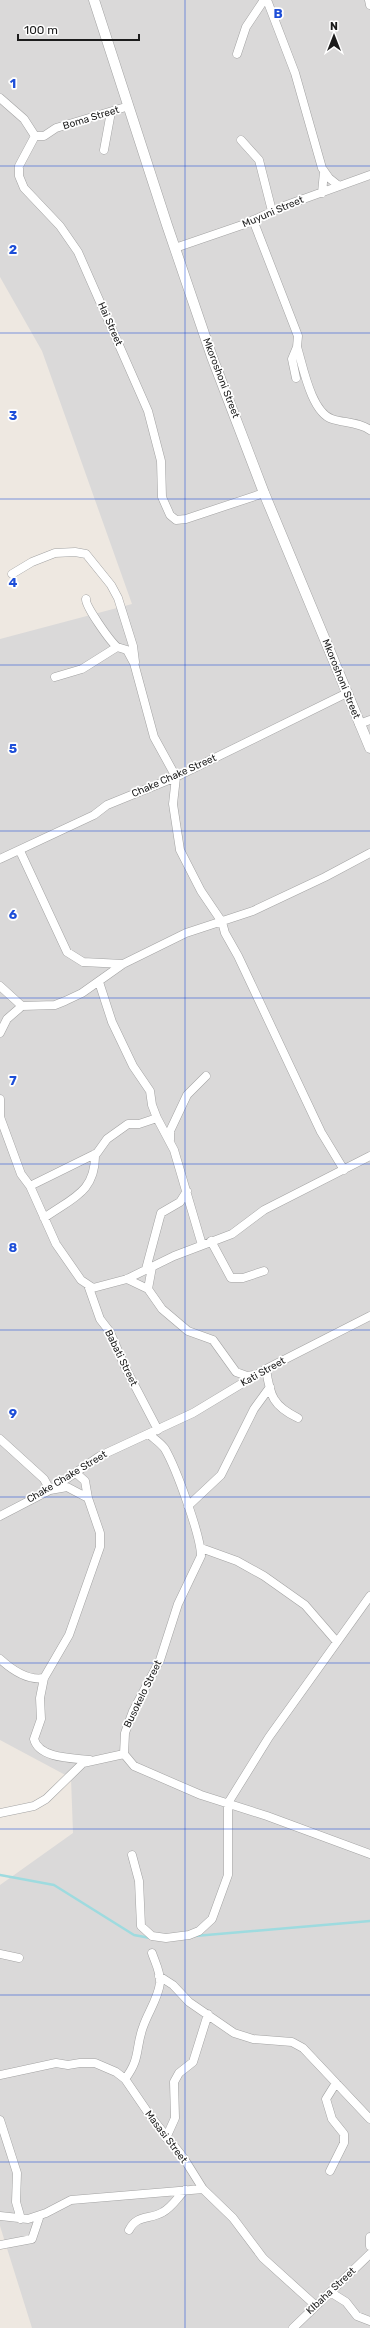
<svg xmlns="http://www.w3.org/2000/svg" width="370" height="2328" font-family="Rubik,sans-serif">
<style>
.residential{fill:#dad9d9}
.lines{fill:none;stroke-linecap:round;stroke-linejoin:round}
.stream{stroke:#9edbdf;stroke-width:2.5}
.minor-casing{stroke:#a3a3a3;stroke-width:9}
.tertiary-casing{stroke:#a3a3a3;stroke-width:11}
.minor{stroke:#fff;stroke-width:8}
.tertiary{stroke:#fff;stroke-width:10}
.grid{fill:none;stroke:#1d4ed8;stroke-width:1;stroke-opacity:0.55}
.labels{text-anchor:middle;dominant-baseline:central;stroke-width:3.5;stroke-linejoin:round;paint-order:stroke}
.street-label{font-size:10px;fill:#1c1c1c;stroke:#fff}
.grid-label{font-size:13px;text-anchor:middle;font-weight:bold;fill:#1d4ed8;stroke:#fff;stroke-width:3.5;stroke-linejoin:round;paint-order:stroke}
</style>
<rect width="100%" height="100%" fill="#eee8e1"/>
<path class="residential" d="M0,0H370V2328H32L0,2226V1885L73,1833L71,1778L0,1740V639L132,604L42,351L0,277Z"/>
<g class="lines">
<path class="stream" d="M0,1875L54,1885L134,1935L150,1938
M195,1936L370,1921"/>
<defs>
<path id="minor" d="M267,0L295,73L322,168L329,178L339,186
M369,0L370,5
M237,54L246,27L264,0
M0,98L24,119L35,136H44L56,128L129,106
M35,136L19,166V176L24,188L60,226L78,252L148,411L161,461L162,497L170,515L176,520L186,519L264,493
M241,140L259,160L272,211
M104,150L111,112
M322,193L324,172
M253,220L298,336L297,347L292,359L296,378
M175,248L245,224L284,206L370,175
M297,347C303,366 311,412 332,419C344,423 359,422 370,430
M12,574L32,562L55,553L75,552L86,554L111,585L118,598L133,646L135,662
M86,599C85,606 110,641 117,647
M55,677L82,669L117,647L127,650L134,663L154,737L176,777L173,804L180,850L201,891L222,922L225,933L238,956L321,1132L344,1170
M359,724L370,720
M20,851L67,952L83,962L123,964
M0,859L94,815L107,805L176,777L347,693
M99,982L112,1022L133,1066L150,1091L152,1105L157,1118L174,1150L202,1245
M0,986L22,1006
M0,1033L7,1019L22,1006L55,1005L65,1001L82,993L123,964L186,933L253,911L325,877L370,853
M0,1099V1117
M0,1117L21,1174L30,1186L56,1244L81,1280L93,1288L127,1279L174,1256L232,1234L264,1210L370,1156
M170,1140V1131L187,1095L206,1076
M30,1186L97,1153L107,1139L128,1124H139L157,1118
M44,1218C72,1198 96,1192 95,1154
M211,1241L231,1278H243L264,1271
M152,1267L148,1289L162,1309L188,1331L213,1340L236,1372L247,1376L254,1375
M146,1269L161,1213L180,1202L187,1191
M127,1279L148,1289
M88,1285L100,1319L110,1332L125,1367L158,1430
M266,1369C270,1396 273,1406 298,1418
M149,1434C154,1439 161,1443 165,1449C176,1468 201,1536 201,1556L178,1604L160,1660L133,1711L125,1733L124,1754L134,1766L201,1795L267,1816L370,1854
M0,1439L44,1479L50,1490L67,1487L88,1498
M76,1473L85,1481L88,1498L100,1533V1547L69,1635L44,1678L40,1698L41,1719L34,1739C39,1759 74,1758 90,1760
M188,1506L221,1475L254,1409L270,1387
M0,1516L50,1490L100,1456L193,1413L266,1369L370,1316
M201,1548L237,1561L264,1576L305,1605L337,1642
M0,1659C12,1670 28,1681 44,1678
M0,1813L34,1806L46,1799L83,1763L124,1754
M132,1855L139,1881L141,1926L152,1936L166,1938L189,1935L199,1931L212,1919L228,1875V1803L269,1737L370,1596
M0,1954L19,1958
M159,1976L173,1985L189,2002L234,2033L253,2039L292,2042L303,2048L370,2119
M0,2075L56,2063L68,2065L80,2063H95L116,2072L125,2079L151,2117L183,2157L203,2189L233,2218L263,2258L315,2305
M125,2079C141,2058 135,2049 143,2027C148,2012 158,1999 160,1983C161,1973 155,1962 152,1953
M0,2120L17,2173L16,2202L21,2219
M166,2138L175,2118L174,2082L179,2073L193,2062L208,2014
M330,2171L344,2143V2134L332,2119L326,2099L336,2083
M0,2216L28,2219L46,2213L71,2200L203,2189
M129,2230C137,2214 150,2220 163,2212C172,2207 178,2197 185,2190
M370,2237V2246
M0,2245L32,2239L40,2215
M330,2292L346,2302L357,2316L370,2321
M293,2328L370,2254"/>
<path id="tertiary" d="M94,0L167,225L212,357L264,493L370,748"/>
</defs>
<use href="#minor" class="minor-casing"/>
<use href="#tertiary" class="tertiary-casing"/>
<use href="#minor" class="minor"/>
<use href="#tertiary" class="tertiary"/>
</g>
<path class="grid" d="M185,0V2328M0,166H370M0,333H370M0,499H370M0,665H370M0,831H370M0,998H370M0,1164H370M0,1330H370M0,1497H370M0,1663H370M0,1829H370M0,1995H370M0,2162H370"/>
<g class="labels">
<g class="street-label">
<text transform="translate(91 118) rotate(-17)">Boma Street</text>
<text transform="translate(273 212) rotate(-23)">Muyuni Street</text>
<text transform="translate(110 324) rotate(66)">Hai Street</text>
<text transform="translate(221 378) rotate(69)">Mkoroshoni Street</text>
<text transform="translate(341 679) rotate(68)">Mkoroshoni Street</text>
<text transform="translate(174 776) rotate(-24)">Chake Chake Street</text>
<text transform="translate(121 1358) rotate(64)">Babati Street</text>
<text transform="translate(263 1372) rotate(-29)">Kati Street</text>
<text transform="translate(67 1477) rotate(-31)">Chake Chake Street</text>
<text transform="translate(143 1694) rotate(-64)">Busokelo Street</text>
<text transform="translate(166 2137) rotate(53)">Masasi Street</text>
<text transform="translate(331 2291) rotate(-43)">KIbaha Street</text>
</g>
</g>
<g class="grid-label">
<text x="278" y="18">B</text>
<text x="13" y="88">1</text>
<text x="13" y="254">2</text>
<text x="13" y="420">3</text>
<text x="13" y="587">4</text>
<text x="13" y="753">5</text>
<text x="13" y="919">6</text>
<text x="13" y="1085">7</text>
<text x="13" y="1252">8</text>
<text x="13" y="1418">9</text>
</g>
<g transform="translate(334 36)" stroke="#ffffff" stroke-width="3" paint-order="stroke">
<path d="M0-3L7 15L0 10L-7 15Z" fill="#1c1c1c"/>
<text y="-6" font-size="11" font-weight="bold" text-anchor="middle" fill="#1c1c1c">N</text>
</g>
<path d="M18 34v6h121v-6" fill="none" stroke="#1c1c1c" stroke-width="2"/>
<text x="24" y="34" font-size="12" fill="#1c1c1c" stroke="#ffffff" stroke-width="3" paint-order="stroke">100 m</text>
</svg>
